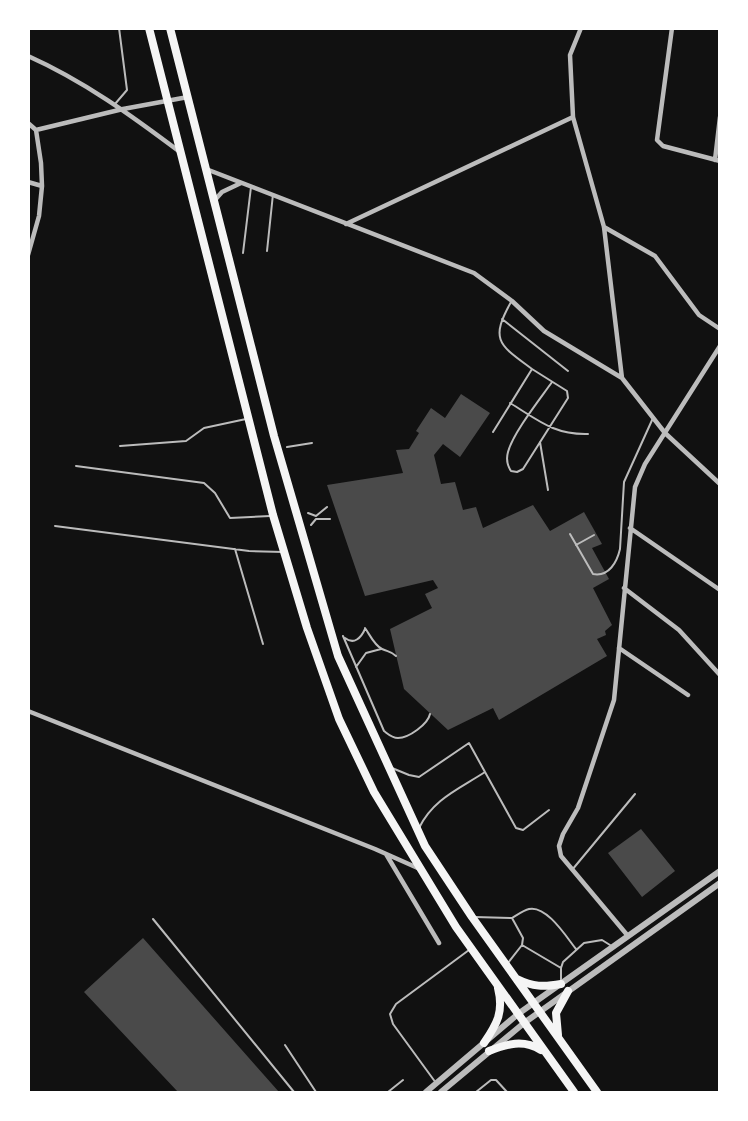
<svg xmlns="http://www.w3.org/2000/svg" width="748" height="1121" font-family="'Noto Sans',sans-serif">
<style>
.building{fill:#4a4a4a}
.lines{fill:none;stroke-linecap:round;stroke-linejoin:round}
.service{stroke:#bcbcbc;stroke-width:2}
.minor{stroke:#bcbcbc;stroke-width:4.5}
.tertiary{stroke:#bcbcbc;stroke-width:6}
.trunk{stroke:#f5f5f5;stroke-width:8}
</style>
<rect width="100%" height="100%" fill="#111"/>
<path class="building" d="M461,394L490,413L460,457L443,444L434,455L441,484L455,482L463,510L476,507L483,528L533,505L550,531L584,512L602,544L592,548L609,579L593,588L612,625L605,631L606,635L597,639L607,656L499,720L493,708L448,730L404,689L390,629L432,608L425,594L438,588L433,580L365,596L327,485L403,473L396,450L409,449L419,433L416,431L431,408L445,418Z
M641,829L675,871L642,897L608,853Z
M143,938L279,1092H178L84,992Z"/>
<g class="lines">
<path class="service" d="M336,28L367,29
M115,104L127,90L119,28
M267,251L273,194
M243,253L251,187
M502,319L568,371
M532,369L567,391L568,398L523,469L517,472L511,471C507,465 506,459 508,452C513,433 540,399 552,382
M510,403C538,420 554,435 588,434
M493,432L532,369C500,345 489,341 511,302
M540,442L548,490
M120,446L186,441L204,428L246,419
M287,447L312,443
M76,466L204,483L215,493L230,518L270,516
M308,513L316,516L327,507
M311,525L316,519H330
M55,526L249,551L283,552
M570,534L593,574C609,577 617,562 620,549L624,482L653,418
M576,545L594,535
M235,549L263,644
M365,628C370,635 374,645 382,649C388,652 391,651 396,656
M343,636L384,731C388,734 392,738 398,738C409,738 428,724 430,714
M345,638C354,645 361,638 365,629
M356,667L366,653L381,649
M392,768L409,775L419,777L469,743L485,772C459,789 433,799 419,828
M485,772L516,828L523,830L549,810
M572,870L635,794
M475,917L512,918L523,938L522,945L508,963
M512,918C517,915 524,910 529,909C547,905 567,938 576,949
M153,919L294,1092
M522,945L561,968
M561,983V968L563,962L584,943L602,940L610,945
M285,1045L316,1092
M436,1083L393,1024L390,1014L396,1004L469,950
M388,1092L403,1080
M476,1092L491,1080H496L507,1092"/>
<path class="minor" d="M581,28L570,55L573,117L604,227L622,378
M672,28L657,140L663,146L720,161
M28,56C84,81 132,116 180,152
M28,123L36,130L41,163L42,186L39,216L28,255
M36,130L123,109L188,97
M715,160L720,117
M206,169L474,273L512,301L544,331L622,378L665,433L720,484
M28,182L42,186
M214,201L222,192L241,183
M346,224L573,117
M604,227L655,256L699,315L720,329
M630,528L720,590
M624,588L679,630L720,675
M619,648L688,695
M28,711L375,849L420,869
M386,854L439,943
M628,936L561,856L559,846L563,834L578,808L614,700L635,487L645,464L720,346"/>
<path class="tertiary" d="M426,1092L518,1014L720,871
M441,1092L524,1023L720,883"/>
<path class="trunk" d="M149,28L273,515L307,628L339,719L374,792L456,927L574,1092
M170,28L274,436L338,656L425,846L472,917L597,1092
M517,979C533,987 544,987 561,984
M558,1035L556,1013L568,991
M484,1043C497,1024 504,1012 498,988
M489,1051C507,1044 523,1039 541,1050"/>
</g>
<rect width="748" height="1121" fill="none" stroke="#ffffff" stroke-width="60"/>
</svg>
